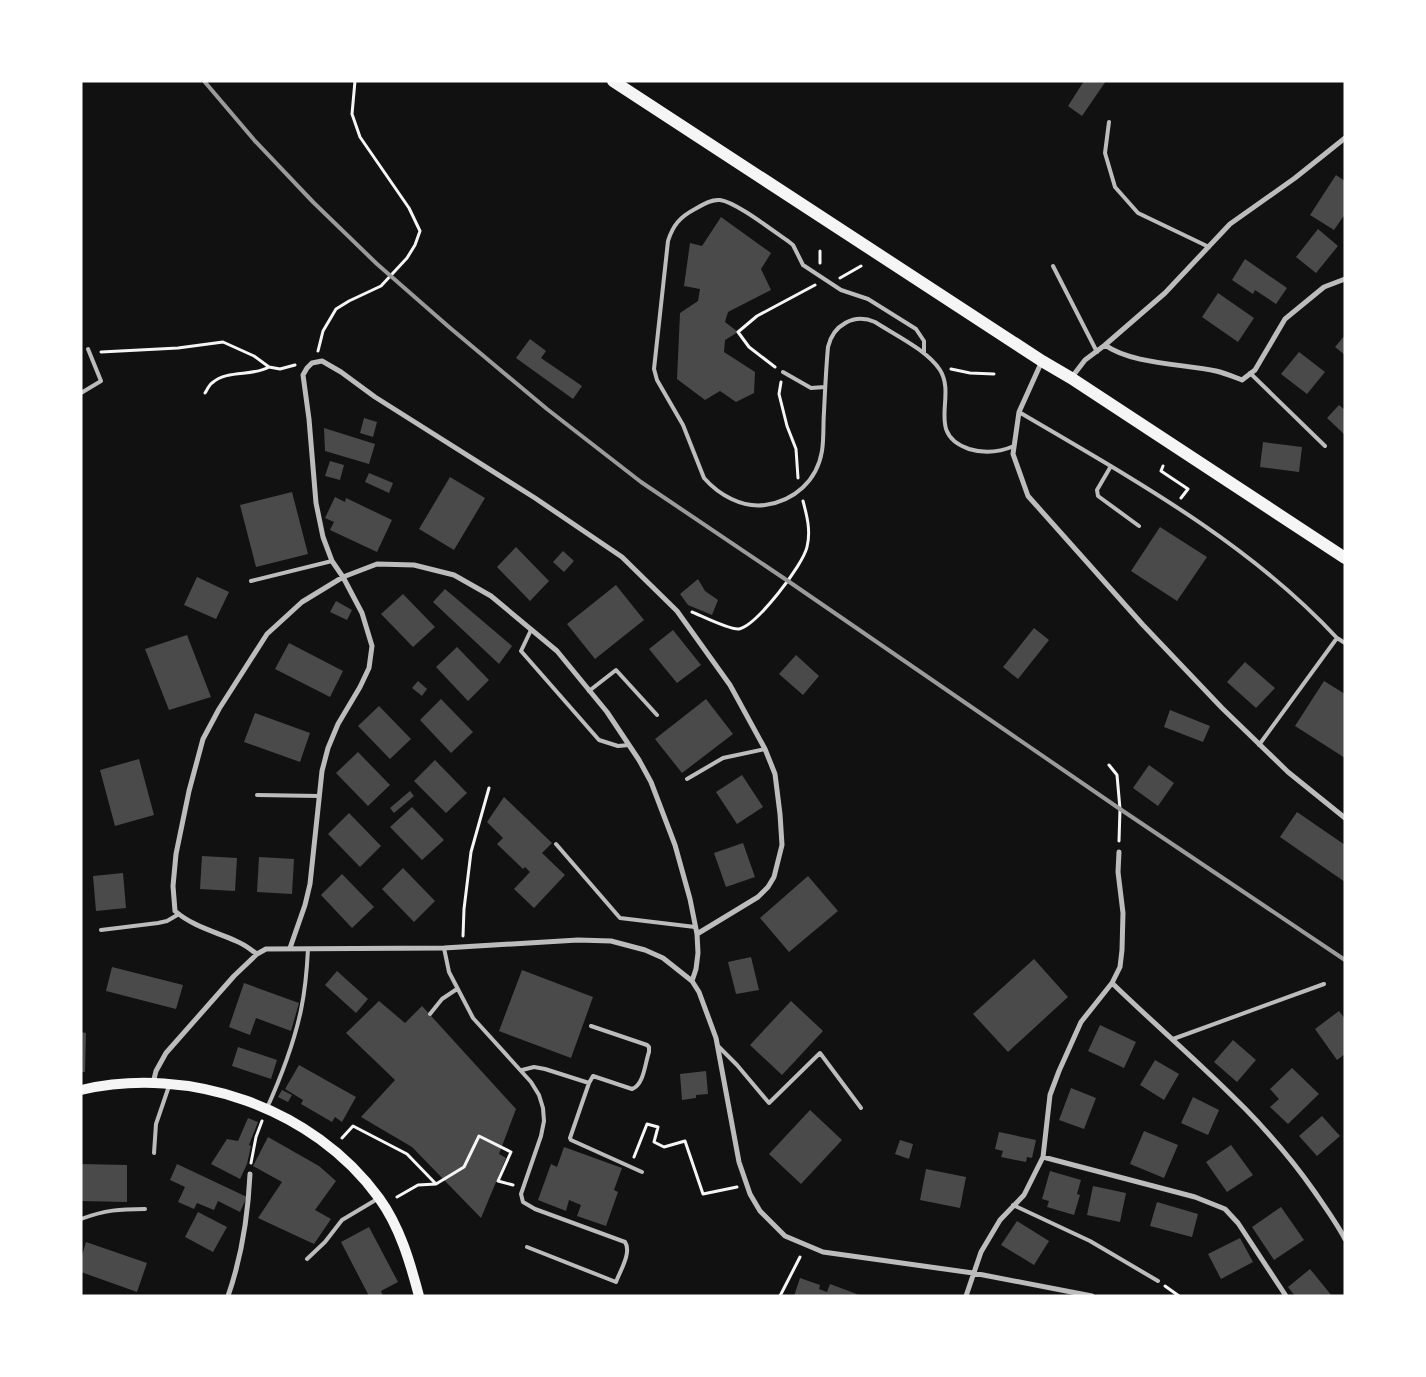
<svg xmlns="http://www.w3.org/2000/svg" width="1426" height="1377" font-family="'Asap Condensed',sans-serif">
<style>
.building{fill:#4a4a4a}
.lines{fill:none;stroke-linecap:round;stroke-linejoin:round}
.path{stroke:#f5f5f5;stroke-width:3}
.service{stroke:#bcbcbc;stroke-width:4}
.minor{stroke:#bcbcbc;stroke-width:5}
.secondary{stroke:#f5f5f5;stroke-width:10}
.primary{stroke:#f5f5f5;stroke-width:12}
.rail{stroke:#9a9a9a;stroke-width:4}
</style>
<rect width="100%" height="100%" fill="#111"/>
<path class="building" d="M1084,81H1106L1082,116L1068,106Z
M1336,175L1345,181V214L1334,230L1310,215Z
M721,217L771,253L761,269L771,290L728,312L725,322L738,332L725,340L724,352L755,372L754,393L736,402L720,391L705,400L677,379L680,313L698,301L700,289L684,286L690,243L702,246Z
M1318,229L1338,246L1316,273L1296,257Z
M1245,259L1287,288L1276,304L1255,290L1253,294L1232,280Z
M1218,293L1254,318L1238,342L1202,317Z
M1345,335V355L1335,347Z
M530,339L546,351L541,358L582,386L573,399L516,358Z
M1299,352L1325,372L1307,394L1281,374Z
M1339,405L1345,410V435L1327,418Z
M364,418L377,422L373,437L360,433Z
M324,428L375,444L369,464L325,451Z
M1263,442L1302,447L1299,472L1260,467Z
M330,461L344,465L340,480L325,476Z
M369,473L393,483L389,493L365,482Z
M450,477L485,498L454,550L419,529Z
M292,492L308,554L256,567L240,505Z
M335,497L345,502L346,498L392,520L377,552L330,530L334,522L325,518Z
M1160,527L1207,557L1177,601L1131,571Z
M516,547L549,581L530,601L497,567Z
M563,551L574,561L564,572L553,562Z
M197,577L229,592L216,619L184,605Z
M698,579L705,591L718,600L712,615L688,605L680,594Z
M616,585L644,620L595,659L567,624Z
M445,589L512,646L499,664L433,602Z
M403,594L435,627L413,647L381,614Z
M336,601L352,610L347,620L330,612Z
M1034,628L1049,640L1018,679L1003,667Z
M673,630L701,665L677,683L649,649Z
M187,635L211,697L169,710L145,649Z
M289,643L343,671L330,697L275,669Z
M457,647L489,680L468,701L436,667Z
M796,655L819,676L803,695L779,674Z
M1245,662L1275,688L1256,708L1227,682Z
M418,681L427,689L422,696L412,688Z
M1324,681L1345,694V758L1295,726Z
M441,699L473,732L451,753L420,720Z
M706,699L733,734L682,773L655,739Z
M379,706L411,739L390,759L358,726Z
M1170,710L1210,726L1203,742L1164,727Z
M255,713L310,733L300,762L244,742Z
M358,752L390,785L368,806L336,773Z
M139,759L154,815L115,826L100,770Z
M435,760L467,793L446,813L414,781Z
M1149,765L1174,783L1158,806L1133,788Z
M742,775L763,807L737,824L716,792Z
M410,791L414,796L394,813L390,808Z
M504,797L552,843L542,853L565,875L534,908L514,889L530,872L525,867L523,869L497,844L503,838L487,822Z
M412,807L444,840L422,860L390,827Z
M1297,812L1345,845V882L1280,837Z
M349,813L381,846L360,867L328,834Z
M743,843L755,877L726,887L714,853Z
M202,856L237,858L235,891L200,889Z
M259,857L294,859L292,894L257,892Z
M403,868L435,901L414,922L382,889Z
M123,873L126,908L96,911L93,876Z
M342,874L374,907L352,928L321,895Z
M808,876L838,911L789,952L760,918Z
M751,957L759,990L736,994L728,962Z
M1034,959L1068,997L1008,1052L973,1014Z
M112,967L183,985L176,1009L106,991Z
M522,970L593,997L571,1058L499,1031Z
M337,971L368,999L356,1013L325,985Z
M244,983L299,1003L291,1031L256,1018L250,1035L229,1027Z
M379,1001L405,1023L422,1006L516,1109L499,1154L506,1158L481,1218L412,1147L361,1117L395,1080L346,1033Z
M791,1001L823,1031L782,1075L750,1045Z
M1339,1011L1345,1019V1054L1337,1060L1315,1029Z
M1100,1025L1136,1042L1124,1068L1088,1051Z
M81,1032L86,1033L85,1072H81Z
M1233,1040L1256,1060L1237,1082L1214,1062Z
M238,1047L277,1060L271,1079L232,1066Z
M1155,1060L1179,1074L1164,1100L1140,1085Z
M299,1065L356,1097L342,1122L335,1117L332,1122L301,1104L303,1100L285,1089Z
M1292,1068L1319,1094L1288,1124L1270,1107L1279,1099L1270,1089Z
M706,1071L708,1094L696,1095V1098L682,1100L680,1074Z
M1071,1088L1096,1098L1084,1129L1059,1120Z
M282,1090L292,1095L288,1102L278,1097Z
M1193,1097L1219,1110L1208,1135L1181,1123Z
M810,1110L842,1140L801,1184L769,1154Z
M1322,1116L1340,1136L1317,1156L1299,1136Z
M248,1118L258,1122L249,1145L251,1146L247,1164L240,1179L211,1164L227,1139L238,1141Z
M1144,1131L1178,1145L1164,1178L1130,1164Z
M999,1132L1036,1140L1032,1158L1027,1157L1026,1162L1001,1157L1003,1151L995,1149Z
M268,1137L319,1166L336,1181L315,1210L331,1219L314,1244L258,1218L282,1182L253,1166Z
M900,1140L913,1144L909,1159L895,1154Z
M1231,1145L1253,1175L1227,1192L1206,1162Z
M564,1147L622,1168L614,1190L618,1192L606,1226L577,1216L581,1205L569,1200L566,1211L538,1200L551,1164L557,1167Z
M81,1164L127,1165V1202L81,1201Z
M177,1164L247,1197L240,1212L218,1201L214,1210L197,1203L194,1209L178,1202L185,1187L170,1180Z
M926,1169L966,1177L960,1208L920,1200Z
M1050,1171L1081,1180L1077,1194L1080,1195L1074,1215L1047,1207L1049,1201L1042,1199Z
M1093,1186L1126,1193L1120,1222L1087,1215Z
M1157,1202L1198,1214L1192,1237L1150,1226Z
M1281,1207L1304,1240L1274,1260L1252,1227Z
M198,1212L227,1227L213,1252L185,1237Z
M1017,1221L1049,1241L1034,1265L1001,1245Z
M369,1227L398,1282L381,1291L383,1296H369L341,1242Z
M1240,1238L1253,1262L1221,1279L1208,1254Z
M86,1242L147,1263L137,1292L81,1272V1259Z
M1310,1269L1332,1296H1295L1288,1287Z
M800,1278L820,1285L819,1289L827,1292L830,1284L862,1296H794Z"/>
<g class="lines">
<path class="path" d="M820,263V251
M840,278L861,266
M318,351L323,331L336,309L349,301L381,286L407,258L415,245L420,231L409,208L360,137L352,114L355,81
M101,352L178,348L223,342L254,356L269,367L280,369L295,365
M775,367L749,347L738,332L757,316L815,285
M951,369L970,373L994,374
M781,382L779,394L787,426L796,449L798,478
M205,393C207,390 209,385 212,383C228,369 252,377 269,367
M1163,466L1161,471L1188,489L1181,498
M692,612C702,616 729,630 739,629C757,625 803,565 807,547C811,531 807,516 803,501
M1109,765L1117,775L1120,809L1119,841
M463,936L464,909L471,852L489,788
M342,1138L353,1126L407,1154L436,1184L418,1185L397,1197
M634,1157L647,1124L658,1127L654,1142L664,1147L685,1141L703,1194L737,1187
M251,1163L256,1137L262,1121
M436,1184L464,1167L479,1136L511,1152L498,1181L513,1185
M1165,1286L1179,1296
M780,1296L800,1257"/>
<path class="service" d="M1109,122L1105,153L1115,187L1138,213L1209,247
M1053,266L1097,352
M924,353V341L916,329L868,299L841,290L803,265L793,245L788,241C773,231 736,202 720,200C711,199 702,205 695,209C680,217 673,225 668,241L654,369L657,380L683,425L704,478C719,495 742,508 765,505C794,501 817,481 822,451C824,438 823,425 824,412C825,391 826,369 828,347C833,325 854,313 875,322C895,335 927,350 940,370C957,397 925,434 969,449C985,454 1000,452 1014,446
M783,372L811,388L825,387
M1250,373L1325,446
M81,393L101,381L88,349
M1019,412C1131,478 1248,542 1337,638L1345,643
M1111,466L1097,490L1098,496L1139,526
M251,581L332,561
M531,630L521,651L599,740L618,746L629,745
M589,691L616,670L657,715
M1259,745L1337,638
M687,779L723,758L765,749
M257,795L319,796
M556,844L620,918L695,927
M101,930L158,923L167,921L179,914
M444,948L449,972L473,1018L531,1082L539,1095L543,1108L544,1121L541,1136L521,1194L523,1202L535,1209L625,1242C632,1252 620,1271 616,1282L527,1247
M430,1014L442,999L457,989
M1173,1039L1324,984
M718,1046L737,1065L769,1103L820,1053L861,1108
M522,1070L534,1067L545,1069L589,1083L593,1076L632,1089C644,1085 645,1063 649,1052V1047L647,1045L591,1026
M589,1083L570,1138L571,1140L642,1172
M267,1108C281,1077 294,1043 301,1010C305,991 307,969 308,949
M154,1153L156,1124L169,1086
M1013,1205L1090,1241L1158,1281
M81,1219C105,1210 120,1209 145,1209
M307,1259L325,1242L342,1220L379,1198"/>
<path class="minor" d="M1105,345C1131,364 1184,364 1216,371C1225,373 1234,377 1242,380L1255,370L1285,319L1324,287L1345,279
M1042,361L1019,412L1013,454L1028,496L1143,625L1222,708L1288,772L1345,818
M1072,377L1085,360L1105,345L1165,293L1230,224L1295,178L1345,138
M290,948L305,905L310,884L322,771L328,748L338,724L360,687L369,668L372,646L362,613L343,577L332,561L323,537L316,503L309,419L303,375L307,368L312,363L322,361L341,372L375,397L535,498L622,557L677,611L730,685L765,749L775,774L780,814L782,845L774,877L768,887L758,897L697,934
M257,954C250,949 244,944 236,941C216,932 192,926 175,911L173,886L176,854L189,791L203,739L219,709L267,634L302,602L343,577L377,564L414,565L454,575L491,596L557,651L607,712L639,760L651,782L675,845L690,899L697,934L698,953L696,969L692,981
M1112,983C1182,1051 1257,1109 1314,1191C1325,1207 1336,1222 1345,1239
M153,1083L156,1071L166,1053L234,976L257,954L266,949L444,948L578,940L611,941L645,950L663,958L692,981L699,992L716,1038L739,1162L750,1194L760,1211L785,1236L823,1252L973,1273L1092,1296
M1043,1157L1195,1197L1225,1209L1238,1223L1286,1296
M228,1296C242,1256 248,1216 250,1174
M966,1296L981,1252L1000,1220L1024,1195L1043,1157L1050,1095L1059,1071L1081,1022L1112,983L1120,967L1122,950L1123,913L1118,872L1119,852"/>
<path class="secondary" d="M81,1090C189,1065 313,1107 379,1198C400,1227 410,1262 419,1296"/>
<path class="primary" d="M613,81L1042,361L1071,378L1345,558"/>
<path class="rail" d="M204,81L255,141L313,202L377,264L449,327L547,409L641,482L788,581L1120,809L1345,960"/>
</g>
<rect width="1426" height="1377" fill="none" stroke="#ffffff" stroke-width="165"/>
</svg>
